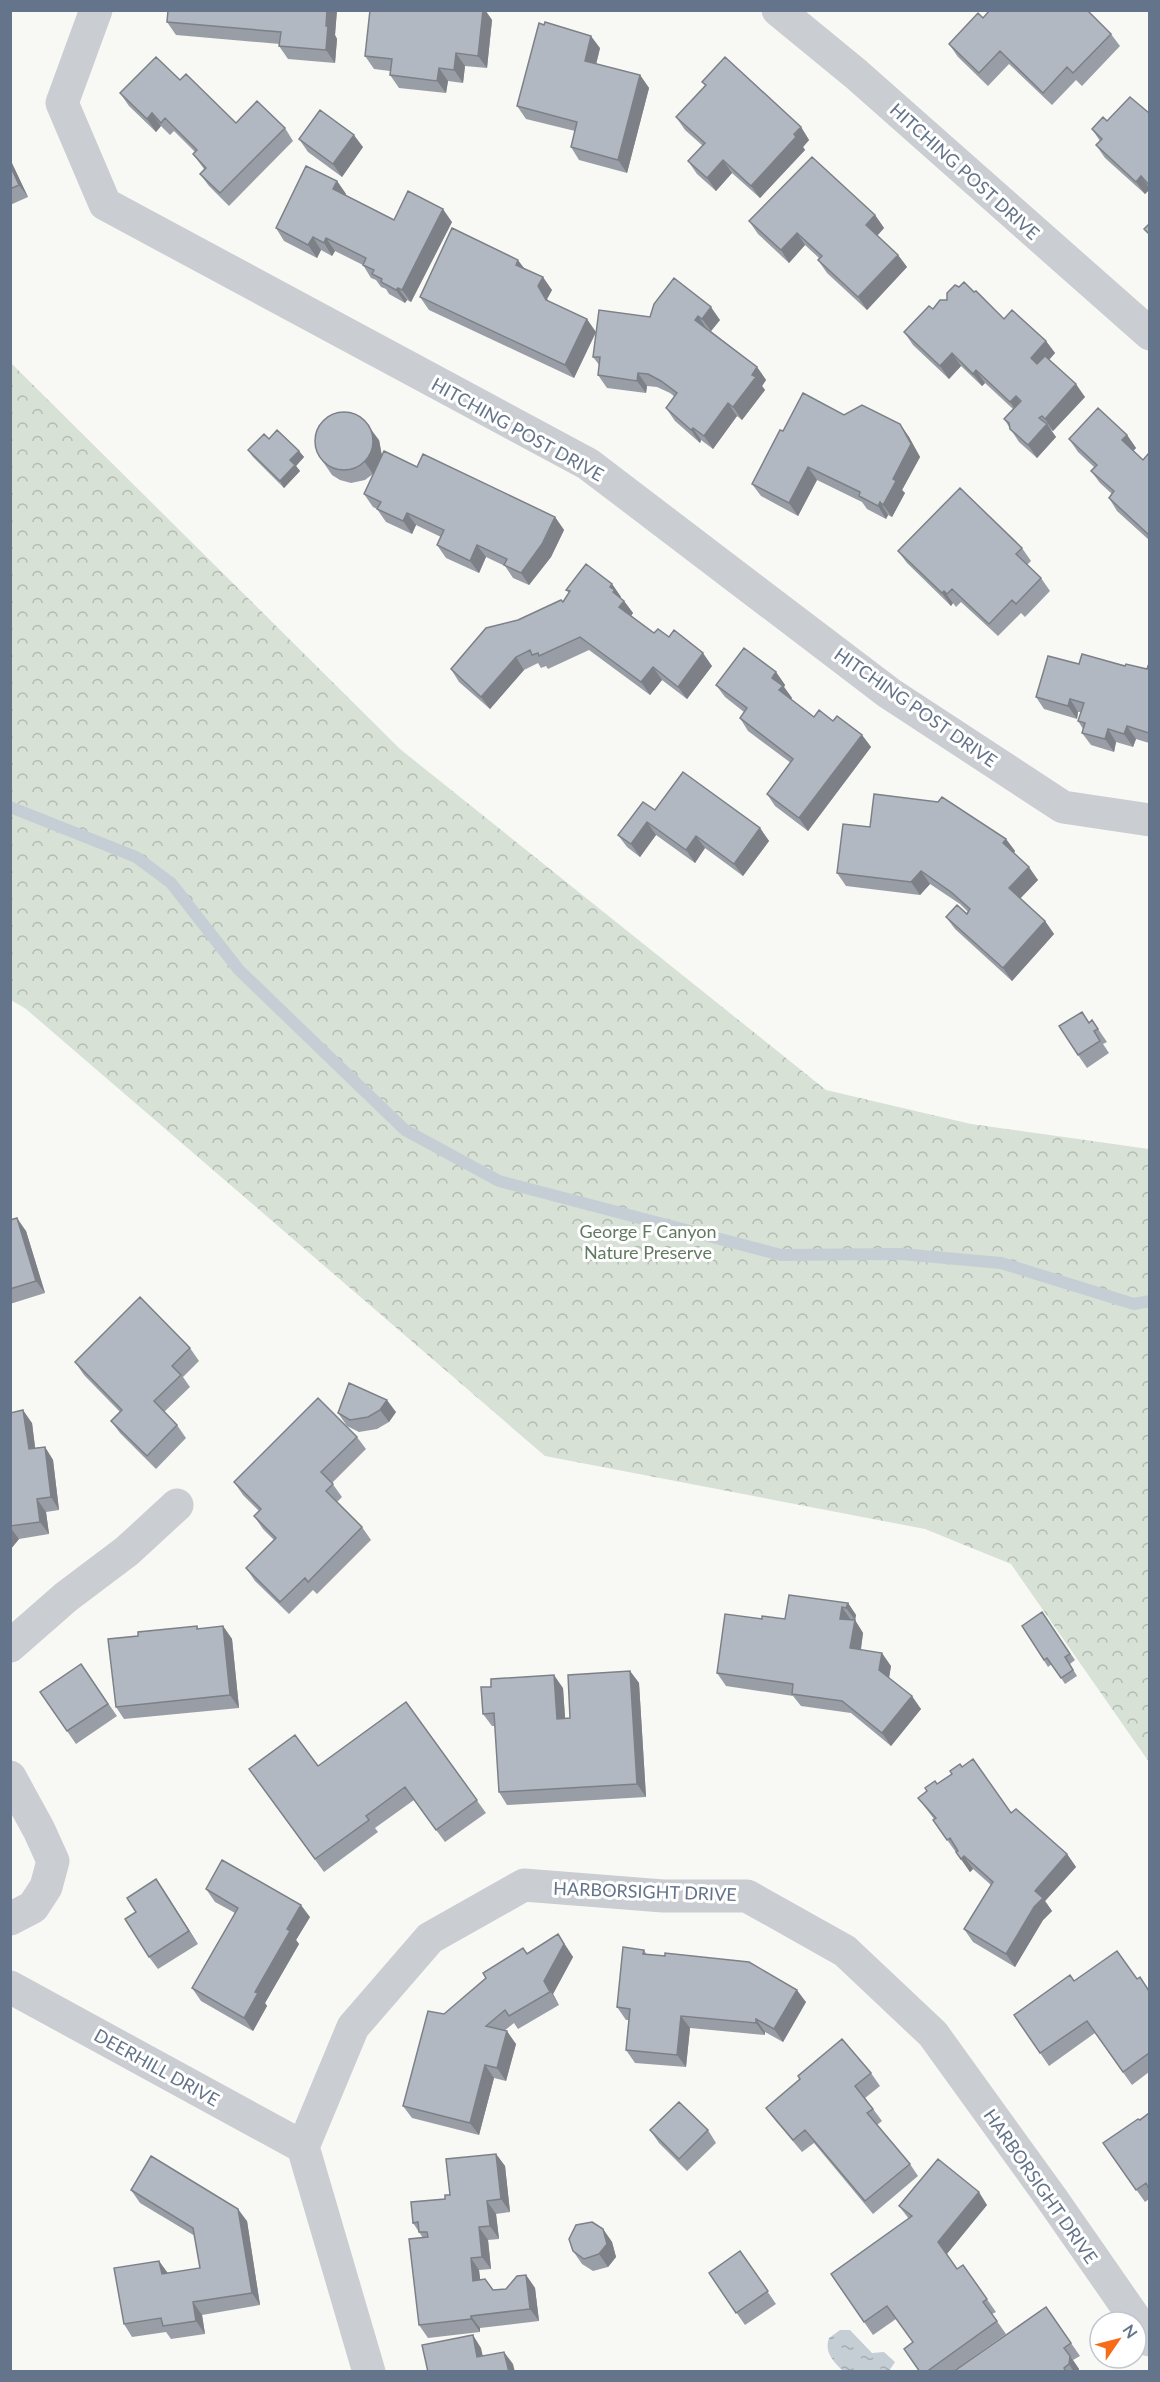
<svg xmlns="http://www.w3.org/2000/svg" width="1160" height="2382" font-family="Lato,sans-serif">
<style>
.forest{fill:url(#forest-crowns)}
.water{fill:url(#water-ripples)}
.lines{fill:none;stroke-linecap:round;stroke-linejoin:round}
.stream{stroke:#c6ced5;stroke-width:12}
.street{stroke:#cacdd1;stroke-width:33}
.wall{fill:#999ea6}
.shaded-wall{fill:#7d8187}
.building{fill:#b2b8c1;stroke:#7d8187;stroke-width:1.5}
.labels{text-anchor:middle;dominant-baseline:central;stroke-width:6;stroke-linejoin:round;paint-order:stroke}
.street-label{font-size:18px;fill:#64748a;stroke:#fff}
.park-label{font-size:18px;fill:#617a60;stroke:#fff}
</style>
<defs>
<pattern id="forest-crowns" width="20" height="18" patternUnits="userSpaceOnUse" patternTransform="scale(1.5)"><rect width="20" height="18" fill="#d8e1d6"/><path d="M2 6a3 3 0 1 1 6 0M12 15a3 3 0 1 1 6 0" fill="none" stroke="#b3bbb3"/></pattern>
<pattern id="water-ripples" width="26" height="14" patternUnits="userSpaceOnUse" patternTransform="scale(1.5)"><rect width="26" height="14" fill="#c6ced5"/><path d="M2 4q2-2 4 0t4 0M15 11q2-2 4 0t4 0" fill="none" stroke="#a4acb3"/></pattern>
</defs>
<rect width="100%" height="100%" fill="#f8f9f5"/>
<path class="forest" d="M10,362L400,749L826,1090L971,1124L1149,1149V1762L1011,1564L925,1529L545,1456L26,1009L11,1000Z"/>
<path class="water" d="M840,2330H850L872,2353L884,2352L895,2362L889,2371H843C833,2361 824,2352 829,2338Z"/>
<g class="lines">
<path class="stream" d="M10,807L136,857L171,883L239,970L405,1130L499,1181L781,1255L901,1254L1001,1263L1134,1304L1150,1301"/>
<path class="street" d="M96,10L62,103L105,204L588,464L889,693L1063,807L1150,820
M778,10L856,74L1150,334
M10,1646L66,1597L127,1551L177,1505
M10,1777L39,1830L53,1861L46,1887L33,1907L10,1919
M10,1987L303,2147
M369,2372L303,2147L353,2027L430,1938L524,1885L663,1896H747L845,1951L933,2034L1052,2199L1150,2340"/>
</g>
<path class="wall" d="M168,10H337L335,35L337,39L335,63L288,59L279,46L280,44L176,35L167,22Z
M370,10H485L492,20L487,68L465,66L463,83L448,81L446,93L399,88L390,75V71L374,69L365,56Z
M983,18L1111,34L1120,46L1082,86L1076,80L1052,105L1009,64L988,86L958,57L949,44Z
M600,48L596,64L640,75L649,88L627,173L579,160L571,147L575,131L526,119L517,106Z
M180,80L236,123L285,128L293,141L229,206L209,186L200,174L204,169L193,154L195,152L174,131L170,135L161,126L156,132L129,106L120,93Z
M702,82L801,127L809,140L803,147L805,150L760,198L732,173L716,191L697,174L688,161L703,146L685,130L676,117L705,86Z
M1149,113V190L1145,194L1105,158L1096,145L1100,141L1092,129L1107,121Z
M299,139L363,147L342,177L308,152Z
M10,160L28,197L10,205Z
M337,181L346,194L345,195L394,220L452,222L411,302L407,300L405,303L389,294L386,289L381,287L376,280L371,278L363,265L335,251L332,256L321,250L317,258L284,241L276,228Z
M875,215L884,228L877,236L898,255L907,267L867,310L827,273L818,260L819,258L805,245L789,263L758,234L749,221Z
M525,269L552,290L547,299L548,301L596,332L574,378L429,310L420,297Z
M974,292L1004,319L1046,341L1055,353L1049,360L1085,397L1053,431L1050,429L1056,437L1037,458L1019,442L1004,419L1013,409L985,383L982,386L961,366L949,379L913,345L904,332L933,309L947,300Z
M654,304L720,320L711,331L757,367L766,380L762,386L765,390L742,420L737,416L713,449L701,440L700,443L675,421L666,408L675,397L670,393L657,387L647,386L646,393L607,388L598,375L600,366L593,357L650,317Z
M844,415L900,424L909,437L920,457L902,490L905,493L892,517L888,515L886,519L867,509L862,502L817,480L798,516L761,496L752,484L783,431Z
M1127,435L1136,448L1133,451L1143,460L1149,456V540L1117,511L1109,498L1112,494L1100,483L1091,471L1094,467L1078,452L1069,439Z
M269,439L299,451L304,457L296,466L300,471L284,488L253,457L248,450Z
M379,440L382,456L417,467L555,517L564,530L551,557L529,585L513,578L505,566L486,557L479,573L446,558L437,545L441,537L416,525L412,534L386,522L377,509L373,507L364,494L373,474L365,480L351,483L340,480L332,475L317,453Z
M1022,548L1031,561L1027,565L1041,578L1050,591L1025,617L1021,613L998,636L961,602L956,607L953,603L951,606L907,563L898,551Z
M612,584L621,597L620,598L624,601L633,613L631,616L654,633L669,637L712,666L687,699L662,680L650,695L589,650L548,669L546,666L541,668L538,663L524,670L490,709L459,682L451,669L518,620L563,602L569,593L566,590Z
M1079,664L1125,666L1147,669L1149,667V743L1136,739L1133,747L1116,742L1114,752L1091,745L1082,733L1083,729L1078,721L1081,712H1078L1077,719L1044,709L1036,697Z
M776,672L785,685L784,687L792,698L791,699L814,717L833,721L862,735L871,747L808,831L775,806L767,794L791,763L748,731L740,718L744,712L725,697L716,685Z
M655,810L760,828L769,841L743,876L705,848L695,863L656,835L640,857L627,847L618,835Z
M870,827L1006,839L1015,851L1014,853L1038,880L1020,898L1045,921L1054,934L1012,981L955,929L946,917L967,914L968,912L960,904L930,884L920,895L846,886L837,873Z
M1092,1020L1107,1042L1103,1044L1109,1053L1087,1068L1078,1055L1089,1022Z
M10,1214L13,1220L26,1231L45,1293L10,1304Z
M190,1348L199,1361L183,1377L190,1387L164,1412L177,1425L186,1438L156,1469L120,1433L111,1421L120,1412L84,1375L75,1362Z
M349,1383L396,1412L389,1422L377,1429L359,1432L347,1426L338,1413Z
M10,1413L32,1423L35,1448L45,1447L53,1460L59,1510L46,1512L49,1534L19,1539L10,1550Z
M357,1437L366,1449L332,1483L342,1497L337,1502L362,1527L371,1540L317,1594L313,1590L289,1614L255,1581L246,1568L274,1540L263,1529L254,1516L259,1511L243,1495L234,1482Z
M848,1603L856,1615L855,1620H851H855L863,1633L861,1650L891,1666L889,1678L921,1709L891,1746L851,1713L801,1706L793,1696L726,1686L717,1673L785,1619Z
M1042,1612L1075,1660L1070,1664L1077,1676L1065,1684L1052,1664L1048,1667L1022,1626Z
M197,1626L199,1629L223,1626L232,1639L239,1708L124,1719L116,1707L138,1636Z
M81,1664L117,1716L76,1744L40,1692Z
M630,1671L639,1683L646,1797L507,1805L499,1792L495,1726H492L483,1714L563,1688L565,1718H570Z
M406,1702L486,1813L445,1842L414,1800L375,1828L378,1832L324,1872L249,1769L318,1766Z
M962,1767L1011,1813L1067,1854L1076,1867L1045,1901L1052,1911L1043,1920L1015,1967L973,1942L964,1929L991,1885L973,1869L970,1872L933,1820L934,1819L918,1798Z
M156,1879L198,1944L158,1969L149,1957L136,1912Z
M206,1889L310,1917L296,1940L299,1944L265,2003L267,2006L253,2031L201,2001L192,1988L235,1913L215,1902Z
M558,1934L573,1957L553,1994L559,2005L518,2029L514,2023L504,2031L516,2044L506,2081L494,2078L479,2135L412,2118L403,2106L444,2014L523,1948L527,1953Z
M644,1950L647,1955L806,2002L783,2042L765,2032V2035L690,2028L686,2067L635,2063L626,2050L629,2020H626L617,2007Z
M1137,1979L1149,1991V2072L1132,2085L1095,2033L1049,2066L1014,2015L1074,1981Z
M871,2073L880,2086L865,2098L882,2121L877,2125L910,2164L918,2176L873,2214L814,2143L802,2152L775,2120L766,2108Z
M1149,2113V2199L1145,2202L1103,2143Z
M650,2130H708L716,2143L687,2171L659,2143Z
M496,2154L505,2166L510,2212L496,2214L499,2239L488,2240L491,2269L479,2270L480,2280L493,2290L506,2289L526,2275L535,2288L539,2321L480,2328V2332L428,2338L419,2325L423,2238L413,2223L450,2195Z
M131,2190L247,2221L260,2305L202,2315L205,2334L171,2339L166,2332L132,2337L124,2324L159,2261L168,2273L200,2268L195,2236L140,2203Z
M987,2205L946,2255L957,2269L963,2265L996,2312L992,2314L1006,2334L956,2369L1046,2307L1080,2356L1073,2360L1079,2369V2372H920L913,2342L896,2319L873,2335L831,2274L909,2219L899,2206Z
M603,2229L612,2242L616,2257L608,2267L593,2271L582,2264L573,2251Z
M740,2251L776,2304L745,2325L709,2273Z"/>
<path class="shaded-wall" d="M327,10H337L335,35L337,39L335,63L326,50V26Z
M483,10H485L492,20L487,68L478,56Z
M591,36L600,48L594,73L585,61Z
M456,53L465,66L463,83L454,70Z
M439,68L448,81L446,93L437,81Z
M640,75L649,88L627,173L618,160Z
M152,113L161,126L156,132L147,119Z
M801,127L809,140L803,147L805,150L760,198L751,186Z
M354,135L363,147L342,177L333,164Z
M10,160L12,163L28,197L19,185L10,165Z
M723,160L732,173L716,191L707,178Z
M1141,176L1149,188V190L1145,194L1136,182Z
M337,181L346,194L342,202L333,189Z
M443,209L452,222L411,302L402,290Z
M875,215L884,228L875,238L866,225Z
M797,233L805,245L789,263L781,250Z
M313,237L321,250L317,258L308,245Z
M326,238L335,251L332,256L324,243Z
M898,255L907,267L867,310L858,297Z
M518,260L527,272L516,265Z
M543,277L552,290L547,299L554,312L546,300L538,286Z
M398,288L407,300L405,303L396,290Z
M711,307L720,320L711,331L702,319Z
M698,316L707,329L695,320Z
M587,319L596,332L574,378L565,365Z
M1046,341L1055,353L1039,371L1031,358Z
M952,353L961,366L949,379L940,366Z
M757,367L766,380L762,386L765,390L742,420L733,407Z
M976,370L985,383L982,386L973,374Z
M638,373L647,386L646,393L637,381Z
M1076,384L1085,397L1053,431L1045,419Z
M1016,396L1025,408L1019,415L1010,402Z
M728,403L737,416L713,449L704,436Z
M900,424L909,437L920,457L902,490L905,493L892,517L883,505L893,479Z
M1047,424L1056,437L1037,458L1028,445Z
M370,428L379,440L382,456L373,474L364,461Z
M693,428L701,440L700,443L691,430Z
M1127,435L1136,448L1131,453L1122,440Z
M299,451L304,457L296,466L300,471L284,488L280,481L290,460Z
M808,467L817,480L798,516L789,503Z
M880,502L888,515L886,519L878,506Z
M407,513L416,525L412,534L403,521Z
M555,517L564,530L551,557L529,585L521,573Z
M477,545L486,557L479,573L470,561Z
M612,584L621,597L620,598L624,601L633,613L628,620L619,607L610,587Z
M944,591L953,603L951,606L942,593Z
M703,653L712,666L687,699L678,687Z
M516,657L524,670L490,709L481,697Z
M653,667L662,680L650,695L641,682Z
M776,672L785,685L784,687L792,698L788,703L772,678Z
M1070,699L1078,712L1077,719L1068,706Z
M1127,726L1136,739L1133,747L1124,734Z
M1108,729L1116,742L1114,752L1105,739Z
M862,735L871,747L808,831L799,818Z
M647,822L656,835L640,857L631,844Z
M760,828L769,841L743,876L734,864Z
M696,836L705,848L695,863L686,850Z
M1006,839L1015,851L1012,856L1003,843Z
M1029,867L1038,880L1018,901L1009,888Z
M921,871L930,884L920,895L911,882Z
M1045,921L1054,934L1012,981L1003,968Z
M17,1218L26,1231L45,1293L36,1281Z
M387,1400L396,1412L389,1422L380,1410Z
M23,1410L32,1423L37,1462L29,1449Z
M45,1447L53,1460L59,1510L51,1497Z
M37,1499L46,1512L49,1534L40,1522Z
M10,1527L19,1539L10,1550Z
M848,1603L856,1615L855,1620L846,1608Z
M842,1607L851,1620L840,1619Z
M855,1620L863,1633L859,1661L850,1648Z
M223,1626L232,1639L239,1708L230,1695Z
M882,1653L891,1666L888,1683L879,1670Z
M630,1671L639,1683L646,1797L637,1784Z
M554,1675L563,1688L566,1731L557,1719Z
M912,1696L921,1709L891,1746L882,1733Z
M1067,1854L1076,1867L1045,1901L1052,1911L1043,1920L1015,1967L1006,1954L1035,1891Z
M964,1856L973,1869L970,1872L961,1859Z
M156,1879L165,1892L198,1944L189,1931Z
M301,1905L310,1917L296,1940L299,1944L265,2003L267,2006L253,2031L244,2018L255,1992L287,1929Z
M558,1934L573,1957L553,1994L559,2005L544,1981Z
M797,1990L806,2002L783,2042L774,2029Z
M681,2016L690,2028L686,2067L677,2055Z
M756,2019L765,2032V2035L756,2023Z
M507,2031L516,2044L506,2081L497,2068Z
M485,2065L494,2078L479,2135L470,2123Z
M496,2154L505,2166L510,2212L501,2199Z
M979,2192L987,2205L946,2255L938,2242Z
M487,2201L496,2214L499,2239L490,2226Z
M238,2209L247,2221L260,2305L252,2293Z
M479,2227L488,2240L491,2269L482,2257Z
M603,2229L612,2242L616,2257L608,2267L599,2254Z
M471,2258L479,2270L482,2293L473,2281Z
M159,2261L168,2274H162Z
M526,2275L535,2288L539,2321L530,2309Z
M193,2302L202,2315L205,2334L196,2321Z
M471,2316L480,2328V2332L471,2319Z
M473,2335L481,2348L486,2370L477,2357Z
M504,2352L513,2364L515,2372H509Z
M1070,2356L1079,2369V2372H1074L1069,2364Z"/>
<path class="building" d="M168,10H327L326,26H328L326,50L279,46L281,32L167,22Z
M370,10H483L478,56L456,53L454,70L439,68L437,81L390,75L392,59L365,56Z
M990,10H1087L1111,34L1073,73L1067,67L1043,93L1000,51L979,73L949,44L978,13L983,18Z
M545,22L591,36L585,61L640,75L618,160L571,147L577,122L517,106L539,23L544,25Z
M156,57L180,80L186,74L236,123L257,101L285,128L220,193L200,174L206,168L193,154L197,150L165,118L161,123L152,113L147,119L120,93Z
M725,57L801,127L794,134L796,137L751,186L723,160L707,178L688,161L705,143L676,117L706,85L702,82Z
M1130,97L1149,113V185L1141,176L1136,182L1096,145L1102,139L1092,129L1103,117L1107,121Z
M320,110L354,135L333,164L299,139Z
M812,157L875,215L866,225L898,255L858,297L818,260L822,256L797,233L781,250L749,221Z
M10,165L19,185L10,189Z
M306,166L337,181L333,189L394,220L408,191L443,209L402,290L398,288L396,290L381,282L382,279L372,274L374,270L363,265L366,258L326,238L324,243L313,237L308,245L276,228Z
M1149,224V234L1144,229Z
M452,228L518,260L516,265L543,277L538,286L546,300L587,319L565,365L420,297Z
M674,278L711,307L702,319L698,316L695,320L757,367L752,375L756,377L733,407L728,403L704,436L693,428L691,430L666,408L677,393L661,381L648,374L638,373L637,381L598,375L600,357H593L599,310L650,317L654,304Z
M964,282L974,292L976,291L1004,319L1012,310L1046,341L1031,358L1037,364L1045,356L1076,384L1045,419L1042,416L1039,418L1047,424L1028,445L1010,429L1009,423L1004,419L1021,401L1016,396L1010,402L976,370L973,374L952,353L940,366L904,332L929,306L933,309L940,300H947V293L955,285L959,287Z
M803,393L844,415L862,405L900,424L911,444L893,479L896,481L883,505L880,502L878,506L859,496L860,492L808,467L789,503L752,484L780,430L783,431Z
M1098,408L1127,435L1122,440L1143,460L1148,454L1149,456V535L1109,498L1114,491L1091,471L1097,465L1069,439Z
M315 441a29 29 0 1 1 58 0a29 29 0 1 1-58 0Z
M277,430L299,451L290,460L295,465L280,481L248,450L264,434L269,439Z
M384,451L417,467L423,454L555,517L542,544L521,573L504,565L507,559L477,545L470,561L437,545L444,530L407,513L403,521L377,509L381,502L364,494Z
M960,488L1022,548L1016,554L1041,578L1016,604L1012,600L989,624L952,589L947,594L944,591L942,593L898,551Z
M586,564L612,584L610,587L615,590L613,592L624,601L619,607L654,633L658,629L669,637L674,630L703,653L678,687L653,667L641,682L580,637L539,656L538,653L532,655L530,650L516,657L481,697L451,669L486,628L518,620L561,600L563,602L570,591L566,590Z
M744,648L776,672L772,678L783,686L779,690L814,717L819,710L833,721L837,716L862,735L799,818L767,794L793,759L740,718L747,708L716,685Z
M1082,654L1125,666L1126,664L1147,669L1148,666L1149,667V735V733L1127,726L1124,734L1108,729L1105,739L1082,733L1085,723L1078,721L1084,703L1070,699L1068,706L1036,697L1048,656L1079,664Z
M683,772L760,828L734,864L696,836L686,850L647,822L631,844L618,835L643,802L655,810Z
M874,794L938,802L942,797L1006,839L1003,843L1029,867L1009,888L1045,921L1003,968L946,917L957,905L967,914L970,909L951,892L921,871L911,882L837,873L843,824L870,827Z
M1082,1012L1089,1023L1092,1020L1098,1029L1094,1031L1100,1041L1078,1055L1059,1026Z
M17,1218L36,1281L10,1289V1220Z
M140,1297L190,1348L172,1366L181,1375L154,1401L177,1425L147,1456L111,1421L122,1410L75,1362Z
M349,1383L387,1400L380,1410L368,1417L350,1420L338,1413Z
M318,1398L357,1437L321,1472L333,1484L326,1491L362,1527L308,1582L305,1578L280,1602L246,1568L276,1538L254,1516L261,1509L234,1482Z
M23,1410L29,1449L45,1447L51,1497L37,1499L40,1522L10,1526V1413Z
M789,1595L848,1603L846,1608L842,1607L840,1619L855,1620L850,1648L882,1653L879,1670L912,1696L882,1733L842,1701L792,1694L793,1684L717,1673L725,1614L762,1619V1616L785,1619Z
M1042,1612L1070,1654L1065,1657L1073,1670L1061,1678L1047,1658L1044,1660L1022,1626Z
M197,1626V1629L223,1626L230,1695L116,1707L108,1639L138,1636V1632Z
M81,1664L108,1704L67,1731L40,1692Z
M630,1671L637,1784L499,1792L494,1713L483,1714L481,1687H491V1679L554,1675L557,1719L570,1718L568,1675Z
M406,1702L477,1800L436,1830L405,1787L366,1816L369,1820L315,1859L249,1769L295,1735L318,1766Z
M973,1759L1011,1813L1016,1809L1067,1854L1035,1891L1043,1898L1034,1907L1006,1954L964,1929L993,1882L964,1856L961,1859L956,1852L958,1851L950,1838L947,1840L933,1820L936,1818L918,1798L927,1791L925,1788L935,1781L937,1784L952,1774L950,1771L960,1764L962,1767Z
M222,1860L301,1905L287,1929L290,1931L255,1992L258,1993L244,2018L192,1988L238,1908L206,1889Z
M156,1879L189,1931L149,1957L125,1919L136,1912L127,1898Z
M558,1934L564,1944L544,1981L550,1992L509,2016L505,2010L486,2026L507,2031L497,2068L485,2065L470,2123L403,2106L428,2011L444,2014L486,1978L483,1973L523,1948L527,1954Z
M623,1947L644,1950L643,1954L665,1956V1953L749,1962L797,1990L774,2029L756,2019V2023L681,2016L677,2055L626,2050L630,2009L617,2007Z
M1117,1951L1137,1979L1140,1977L1149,1991V2053L1123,2072L1087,2021L1040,2053L1014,2015L1070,1975L1074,1981Z
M842,2039L871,2073L855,2086L873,2109L867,2113L910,2164L865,2201L805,2130L793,2140L766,2108L800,2079L798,2076Z
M679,2102L708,2130L679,2159L650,2130Z
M1149,2113V2189L1146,2183L1136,2190L1103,2143L1138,2119L1140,2120Z
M496,2154L501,2199L487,2201L490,2226L479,2227L482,2257L471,2258L473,2281L485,2279L493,2290L506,2289L517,2276L526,2275L530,2309L471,2316V2319L419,2325L409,2239L428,2237L427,2232H419L418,2222L413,2223L411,2202L445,2199V2195H450L446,2159Z
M151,2156L238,2209L252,2293L193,2302L196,2321L163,2326L161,2318L124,2324L114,2268L159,2261L162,2274L200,2268L193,2228L131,2190Z
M938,2159L979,2192L938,2242L957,2269L963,2265L987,2299L983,2302L997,2321L926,2372H920L904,2349L913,2342L887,2306L864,2322L831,2274L912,2216L899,2206Z
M592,2222L603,2229L607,2244L599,2254L584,2259L573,2251L569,2239L576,2225Z
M740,2251L768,2291L736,2313L709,2273Z
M1046,2307L1071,2343L1064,2348L1070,2356L1069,2364L1064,2368L1066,2372H953Z
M473,2335L477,2357L504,2352L509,2372H428L422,2345Z"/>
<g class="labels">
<g class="street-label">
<text transform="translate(965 171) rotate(42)">HITCHING POST DRIVE</text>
<text transform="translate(518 429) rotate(29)">HITCHING POST DRIVE</text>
<text transform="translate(916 707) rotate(35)">HITCHING POST DRIVE</text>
<text transform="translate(645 1891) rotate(2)">HARBORSIGHT DRIVE</text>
<text transform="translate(157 2067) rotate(29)">DEERHILL DRIVE</text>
<text transform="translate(1041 2186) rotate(55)">HARBORSIGHT DRIVE</text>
</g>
<g class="park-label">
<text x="648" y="1231">George F Canyon<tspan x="648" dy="21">Nature Preserve</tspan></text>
</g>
</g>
<rect width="1160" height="2382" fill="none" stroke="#64748a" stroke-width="24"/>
<g transform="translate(1118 2340) rotate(55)"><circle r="28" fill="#ffffff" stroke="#c1c7d0" stroke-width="1.5"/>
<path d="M0-4.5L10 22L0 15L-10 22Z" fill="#f66c18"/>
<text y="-9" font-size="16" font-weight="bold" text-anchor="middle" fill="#64748a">N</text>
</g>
</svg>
